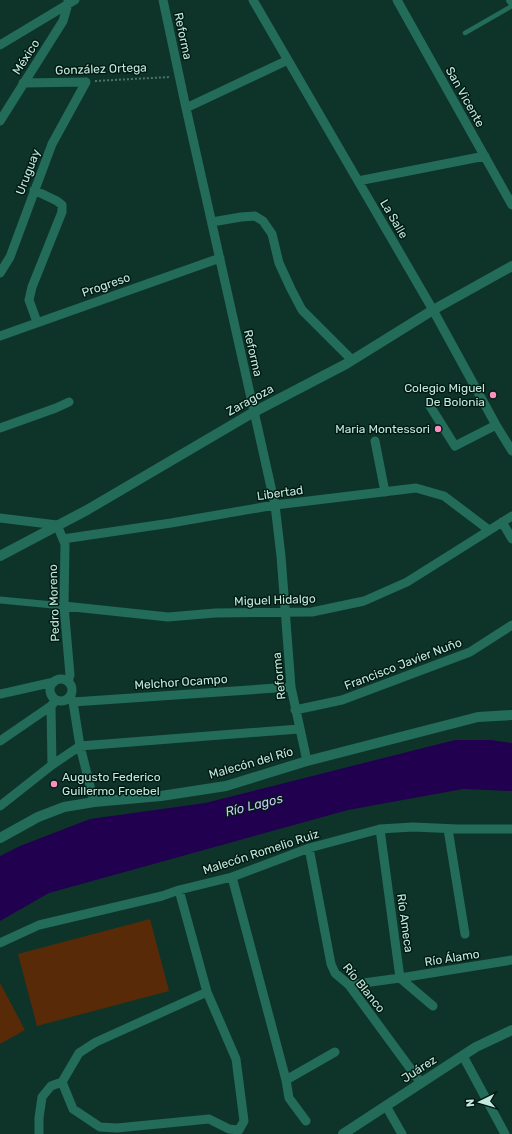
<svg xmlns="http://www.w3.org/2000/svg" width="512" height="1134" font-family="Rubik,sans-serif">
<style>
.green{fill:#582a07}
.water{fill:#21004f}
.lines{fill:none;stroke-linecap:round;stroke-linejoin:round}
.path{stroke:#4f7469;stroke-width:2;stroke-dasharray:2 2;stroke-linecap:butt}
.service{stroke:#226c59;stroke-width:4.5}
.pedestrian{stroke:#226c59;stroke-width:7}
.minor{stroke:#226c59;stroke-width:9}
.tertiary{stroke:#226c59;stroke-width:10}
.poi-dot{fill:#fd8ec0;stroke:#001b13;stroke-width:1.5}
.labels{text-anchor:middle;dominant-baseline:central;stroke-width:3;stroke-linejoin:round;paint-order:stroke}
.street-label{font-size:12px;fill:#c6e9dd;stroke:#001b13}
.poi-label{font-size:12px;fill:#c6e9dd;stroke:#001b13;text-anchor:end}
.water-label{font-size:13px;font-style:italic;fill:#cdc3fa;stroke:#001b13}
</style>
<rect width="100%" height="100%" fill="#0e342a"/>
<path class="green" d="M150,919L169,991L37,1026L18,954Z
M0,983L25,1030L0,1044Z"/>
<path class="water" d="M455,740H491L512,743V791L463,789L348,810L49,893L0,921V856L20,846L90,819L205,803Z"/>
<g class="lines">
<path class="path" d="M95,81L170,77"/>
<path class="service" d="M465,33L512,6"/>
<path class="pedestrian" d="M0,600L64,606"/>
<path class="minor" d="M163,0L186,108L275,505L281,556L291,687L307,761
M253,0L433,310L496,425L512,451
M397,0L512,205
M0,45L75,0
M23,83L86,82
M186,108L288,60
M0,121L63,21L68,4V0
M358,181L485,156
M34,190L57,201L62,205V212L32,287L29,300L37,322
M212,222L241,217L255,216L263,221L272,234L279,263L291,289L302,310L352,360
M0,273L10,257L52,144L86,82
M0,336L220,258
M430,406L455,446L496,425
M0,428L56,408L69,402
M375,441L385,492
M0,518L57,525L65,544L64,606L70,675L68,681
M502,522L512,539
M63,539L171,523L275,505L416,488L444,496L489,530
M64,606L168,617L215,613L312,612L364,601L407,582L512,516
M50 690a11 11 0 1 1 22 0a11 11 0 1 1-22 0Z
M0,694L54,682
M71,698L73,702L80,746L94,802
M73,702L291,687
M51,706L52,765
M295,710L342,700L470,652L512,625
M0,741L51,706L56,700
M0,806L52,765L80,746L299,729
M380,829L400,978L433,1006
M448,829L465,934
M309,848L331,964L335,973L349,985L421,1083
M232,877L286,1080L289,1098L306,1121
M0,943L39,925L162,896L179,890L232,877L309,848L380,829L413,827L458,829H512
M349,985L400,978L512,960
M463,1056L505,1134
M286,1080L335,1052
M62,1082L73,1109L100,1127L117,1128L209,1119L229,1129L239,1130L244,1121L236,1059L207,992L179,890
M386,1106L402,1134
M39,1134V1118L42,1097L51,1086L62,1082L79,1053L96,1042L207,992"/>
<path class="tertiary" d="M511,0L512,1
M0,556L87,510L254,412L346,364L433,310L512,266
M0,838L38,817L64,807L94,802L161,796L226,786L307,761L478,717L512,715
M343,1134L476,1047L512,1030"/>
</g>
<g class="poi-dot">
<circle cx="493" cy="395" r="4"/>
<circle cx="438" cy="429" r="4"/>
<circle cx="54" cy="784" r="4"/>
</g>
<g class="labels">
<g class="street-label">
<text transform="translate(183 36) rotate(78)">Reforma</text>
<text transform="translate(26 57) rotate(-57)">México</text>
<text transform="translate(101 69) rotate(-2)">González Ortega</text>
<text transform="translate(465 97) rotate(61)">San Vicente</text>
<text transform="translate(28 172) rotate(-69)">Uruguay</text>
<text transform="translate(394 219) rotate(60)">La Salle</text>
<text transform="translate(106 285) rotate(-19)">Progreso</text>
<text transform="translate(253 353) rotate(77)">Reforma</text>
<text transform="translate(250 400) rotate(-29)">Zaragoza</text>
<text transform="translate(280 493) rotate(-8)">Libertad</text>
<text transform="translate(275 600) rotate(-2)">Miguel Hidalgo</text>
<text transform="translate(54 603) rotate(-92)">Pedro Moreno</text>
<text transform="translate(403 664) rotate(-21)">Francisco Javier Nuño</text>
<text transform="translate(279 676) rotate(-96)">Reforma</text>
<text transform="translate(181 682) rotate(-4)">Melchor Ocampo</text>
<text transform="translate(251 763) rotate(-16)">Malecón del Río</text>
<text transform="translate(261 852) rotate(-18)">Malecón Romelio Ruiz</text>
<text transform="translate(405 923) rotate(82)">Río Ameca</text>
<text transform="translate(452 958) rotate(-9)">Río Álamo</text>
<text transform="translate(364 988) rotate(51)">Río Blanco</text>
<text transform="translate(419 1069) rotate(-33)">Juárez</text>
</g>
<g class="poi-label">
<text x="485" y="388">Colegio Miguel<tspan x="485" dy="14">De Bolonia</tspan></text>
<text x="430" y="429">Maria Montessori</text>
<text x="62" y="777" text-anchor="start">Augusto Federico<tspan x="62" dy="14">Guillermo Froebel</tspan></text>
</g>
<g class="water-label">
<text transform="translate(254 805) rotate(-14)">Río Lagos</text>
</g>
</g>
<g transform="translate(480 1102) rotate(265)" stroke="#001b13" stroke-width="3" paint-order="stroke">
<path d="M0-3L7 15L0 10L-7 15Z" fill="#c6e9dd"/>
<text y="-6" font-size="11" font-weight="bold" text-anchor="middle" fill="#c6e9dd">N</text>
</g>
</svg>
